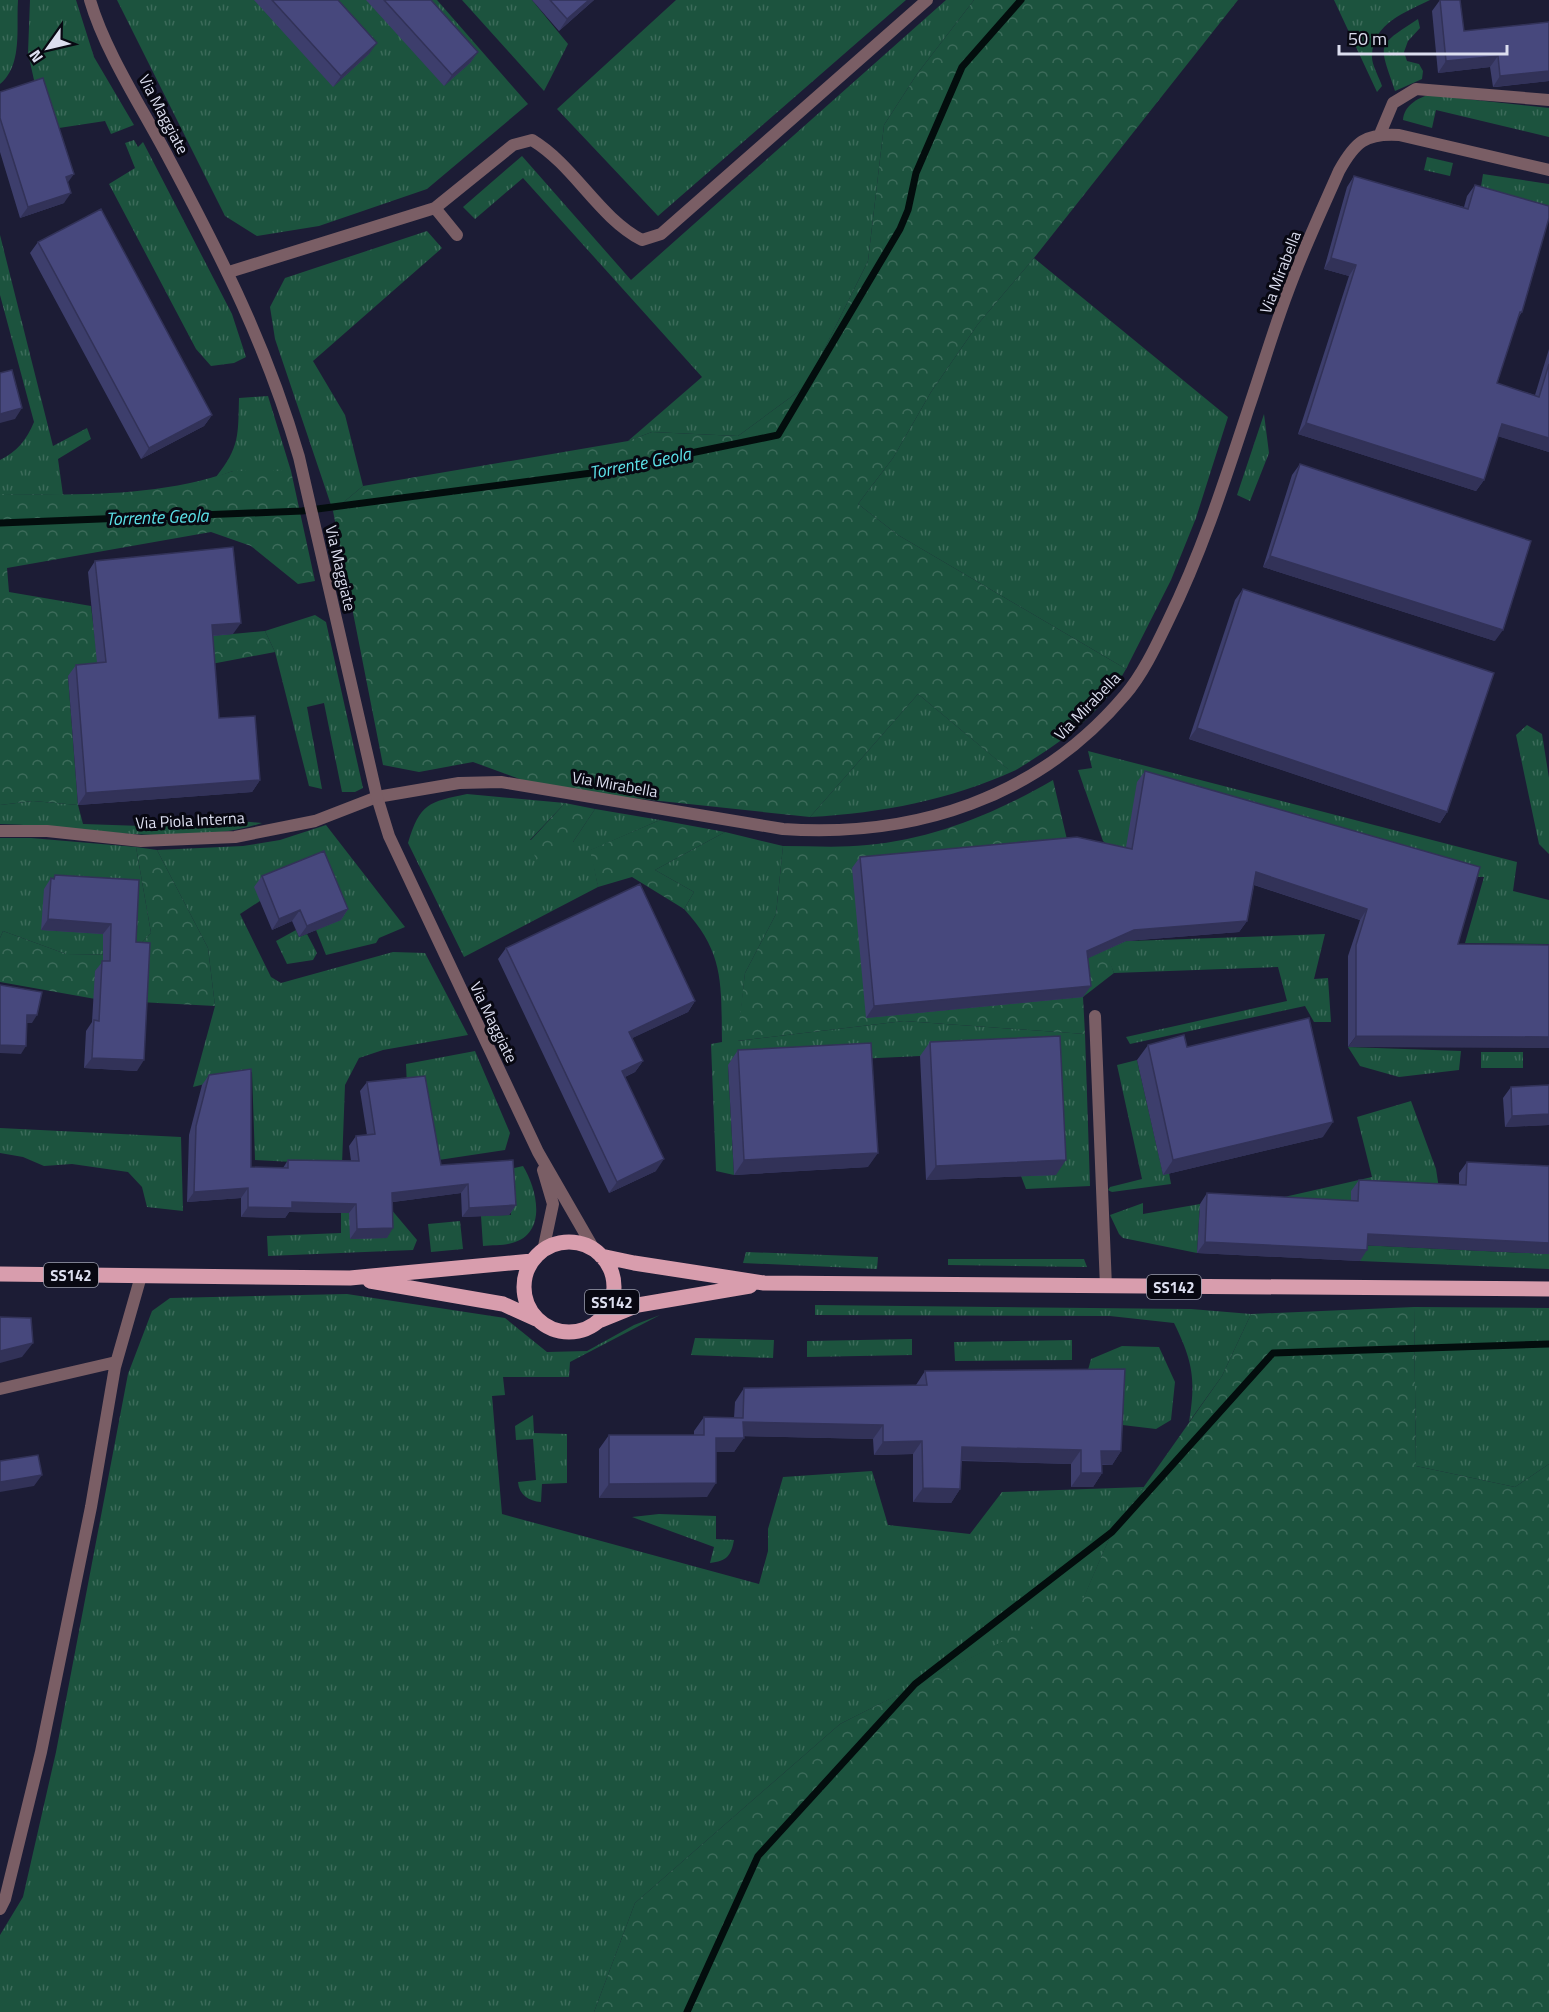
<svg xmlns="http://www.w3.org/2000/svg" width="1549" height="2012" font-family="'Titillium Web',sans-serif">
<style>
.grass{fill:url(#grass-tufts)}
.forest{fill:url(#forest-crowns)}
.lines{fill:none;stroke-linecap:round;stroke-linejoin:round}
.stream{stroke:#030d0d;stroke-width:7}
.service{stroke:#7a5e65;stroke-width:12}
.minor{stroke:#7a5e65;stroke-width:12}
.tertiary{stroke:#7a5e65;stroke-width:12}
.primary{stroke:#d89dad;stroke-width:15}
.wall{fill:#3d3e6c}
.shaded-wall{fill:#323258}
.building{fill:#47487d;stroke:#323258;stroke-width:1.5}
.labels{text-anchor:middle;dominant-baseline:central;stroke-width:6;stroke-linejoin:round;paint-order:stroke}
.shield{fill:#080812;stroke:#9c9ead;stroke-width:1.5}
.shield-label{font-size:15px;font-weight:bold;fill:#dcdeef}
.street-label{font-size:16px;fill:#dcdeef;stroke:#080812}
.water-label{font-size:18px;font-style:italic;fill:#5be1e8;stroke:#080812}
</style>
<defs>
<pattern id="grass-tufts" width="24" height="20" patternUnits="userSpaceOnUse" patternTransform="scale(1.5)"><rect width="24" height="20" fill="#1c533e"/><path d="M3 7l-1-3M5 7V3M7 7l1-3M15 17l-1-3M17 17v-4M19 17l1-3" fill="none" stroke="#3c6b5a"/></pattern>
<pattern id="forest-crowns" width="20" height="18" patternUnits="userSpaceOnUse" patternTransform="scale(1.5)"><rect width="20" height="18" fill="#1c533e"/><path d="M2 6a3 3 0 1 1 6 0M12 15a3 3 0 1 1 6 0" fill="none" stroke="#3c6b5a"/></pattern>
</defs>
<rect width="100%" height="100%" fill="#1c1c35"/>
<path class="grass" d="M0,0H18C16,27 23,65 0,84Z
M30,0H76L94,57L134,125L111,134L105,121L59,128L36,89L28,53Z
M117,0H437L528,104L427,189L319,226L257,236L225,216Z
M462,0H532L568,44L544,91Z
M676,0H906L658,216L557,109Z
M946,0H974L917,74L884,125L868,261L806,386L738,436L652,432L628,441L702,377L523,178L475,219L463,207L522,156L631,280Z
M1334,0H1430C1406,12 1373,23 1372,55C1371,64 1379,77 1382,86L1377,92Z
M1418,19L1420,28L1408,41L1404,52L1407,61L1419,64L1423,71L1422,79L1395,91C1379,43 1375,47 1418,19Z
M1429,95L1549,108V137L1436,110L1432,128L1403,120C1404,106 1417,98 1429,95Z
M134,140L138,147L143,142L232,314L246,357L234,363L211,366L196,349L109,184L135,168L125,143Z
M1427,157L1453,163L1450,176L1424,170Z
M1483,174L1549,184V220L1479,199Z
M427,231L442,248L313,361L345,415L363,486L333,511L275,339L270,307L285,278Z
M0,235L53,446L87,428L91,439L58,459L63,495L0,494V460C17,452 27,439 34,422L0,295Z
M1034,258L1228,417L1196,518L1171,580L1126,669L898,535L858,504L893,458L931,392L978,324Z
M268,396L291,471H233L216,477C240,447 238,435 239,398Z
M1264,414L1269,453L1250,501L1237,495Z
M315,615L326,622L363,788L355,792H342L324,703L307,707L322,789L309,786L275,652L265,631Z
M918,694L1008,769L1016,770C949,800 883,813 810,817Z
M1527,725L1542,734L1549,778V854L1539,844L1516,735Z
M1088,751L1517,862L1513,891L1549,900V944L1465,943L1484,877L1124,860L1103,841L1078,770L1092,768Z
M467,794L565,803L530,840L573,842L595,809L660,820L591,850L598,887L464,957L408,843C420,803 429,802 467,794Z
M33,801L78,805L83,824L142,826L239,821L262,823C182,849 83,826 0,824V805Z
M326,825L405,927L379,938L376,943L326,955L316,930L340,920L260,901L240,914L271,977L281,983L393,952L425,953L468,1035L383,1050L359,1058L345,1085L341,1191L385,1202L417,1240L413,1250L268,1256L267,1236L341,1233V1194L331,1164L255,1160L252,1072L193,1087L215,1006L208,948L157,850L243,846L280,840Z
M725,832L783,846L776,914L745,973L738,1041L904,1021L1085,1034L1090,1186L1026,1189L1021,1176L1056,1174L920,1056L728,1065L734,1175L716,1171L711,1044L722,1042C721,985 725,953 684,909L694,892L655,870Z
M0,838H31L136,847L151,933L130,955L66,954L3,931L0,938Z
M296,930L299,937L307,934L317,953L313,960L287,964L276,941Z
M1325,934L1314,979L1328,978L1331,1022H1314L1305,1006L1130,1044L1126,1037L1287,1001L1278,967L1114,973L1101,942Z
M1348,1047L1461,1051L1459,1070L1399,1077L1360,1066Z
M475,1051L510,1133L505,1150L432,1161L407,1087L406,1064Z
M1481,1052H1523V1068H1481Z
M1137,1060L1163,1174L1169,1173L1171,1184L1112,1192L1108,1190L1110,1187L1142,1179L1117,1065Z
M1411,1101L1436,1169L1440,1195L1352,1191L1350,1212L1240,1207L1372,1177L1357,1117Z
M0,1128L181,1137L183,1211L147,1207L142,1187L128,1172L72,1164L44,1166L23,1157L0,1153Z
M523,1166C537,1189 548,1233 512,1243C503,1246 492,1245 483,1246L481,1216L511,1215L506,1170Z
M1143,1203V1214L1200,1204L1197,1253L1123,1238L1119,1234L1110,1215Z
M460,1221L463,1249L431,1252L428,1224Z
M1360,1245L1549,1254V1269L1360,1261Z
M746,1252L878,1257L877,1269L743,1263Z
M948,1259H1084L1087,1267L948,1265Z
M347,1294L505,1318L547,1352L587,1351L634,1325L660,1315L570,1362L569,1377H503L505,1395L492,1396L502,1514L759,1584L768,1551V1529L783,1477L872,1471L888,1525L970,1534L1002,1492L1144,1487L1112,1532L1082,1602L840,1724L635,1903L594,2012H0V1935L23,1897L56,1752L128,1374L152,1311L170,1298Z
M815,1305L1191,1309L1251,1314L1222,1376L1189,1422C1196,1379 1193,1362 1174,1323L1110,1316L815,1315Z
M1414,1307L1549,1308V1464L1515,1487L1416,1466Z
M695,1338L774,1340L773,1358L691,1355Z
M912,1339V1355L807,1357V1341Z
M1072,1340V1360L955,1361L954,1342Z
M1122,1346L1159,1347L1175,1382L1171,1420L1156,1429L1114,1424L1085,1381L1091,1359Z
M533,1415L534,1433L567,1434V1483L542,1484L541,1502C529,1501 519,1495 518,1482L536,1480L533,1439L516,1440L515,1426Z
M659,1514L716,1516V1539L734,1540C731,1556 727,1561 710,1563L714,1547L632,1517Z"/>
<path class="forest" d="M974,0H1238L1034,258L978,324L931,392L893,458L858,504L898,535L1126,669C1101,715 1059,744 1016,770H1009L918,694L810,817L547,789L473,762L419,772L383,765L333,511L363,486L628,441L652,432L738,436L806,386L868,261L884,125L917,74Z
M233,471H291L315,581L298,584L251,546L211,532L7,568L9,592L91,606L96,647L265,631L275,652L206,665L68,676L78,805L33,801L0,805V494C79,495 158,497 233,471Z
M1053,780L1069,848L1114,973L1083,997L1085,1034L904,1021L737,1041L745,973L776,914L783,846C811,846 839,848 867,845C933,839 996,813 1053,780Z
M565,803L595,809L573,842L536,860L530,841Z
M660,820L725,832L655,870L694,892L684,909L632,877L598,887L590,850Z
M136,847L157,850L208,948L215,1006L101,1000L0,982V938L3,931L66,954L130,955L151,933Z
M1414,1307L1416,1466L1515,1487L1549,1464V2012H594L635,1903L840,1724L1082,1601L1112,1532L1222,1376L1251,1314Z"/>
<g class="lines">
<path class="stream" d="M0,523L302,511L599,472L778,435L900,229L908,210L916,173L962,67L1021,0
M687,2012L758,1856L915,1684L1112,1532L1273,1353L1549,1344"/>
<path class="service" d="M435,208L457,235
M229,272L435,208L513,145L532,140C575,166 598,217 642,240L661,234L927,0
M1095,1016L1106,1287"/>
<path class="minor" d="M1380,134L1393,103L1416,89L1549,100
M0,831H47L141,841L235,837L315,821L377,797L459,783L501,782L783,829C915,838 1038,798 1125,695C1143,674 1156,646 1168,621C1202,552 1225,480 1249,407C1262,369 1273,331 1287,294C1302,252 1321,212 1339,171C1355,142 1365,133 1399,135L1549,170
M0,1389L116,1362
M0,1909L5,1899L41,1752L91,1507L115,1367L141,1276"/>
<path class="tertiary" d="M90,0C105,52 144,111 169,159C223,260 267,347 299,457L377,797L389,836L538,1152L595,1251
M543,1251L553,1204L543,1170"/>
<path class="primary" d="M524 1287a45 45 0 1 1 90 0a45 45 0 1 1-90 0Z
M601,1256L634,1263L764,1283L1549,1289
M0,1274L350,1278L532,1261
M370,1281L503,1304L536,1319
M601,1320L638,1305L750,1286"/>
</g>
<path class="wall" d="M254,0H338L369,54L333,87Z
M366,0H431L478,52L470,63L444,86Z
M532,0H594L559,31Z
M1440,0L1464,31L1549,22V81L1496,87H1493L1490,67L1438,73L1432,11Z
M0,92L68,183L64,203L20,218L0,152Z
M1354,176L1464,207L1467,196L1475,185L1522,312L1518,318L1497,383L1535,395L1549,349V452L1498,436L1484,480L1476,491L1298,434L1349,276L1324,269L1347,187Z
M38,242L212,415L204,426L141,459L30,253Z
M1300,464L1495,641L1263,567L1292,475Z
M95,561L233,634L213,636L219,718L260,780L252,792L78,805L68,676L76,665L97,663L88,572Z
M1243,589L1447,812L1440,823L1189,739L1235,600Z
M1145,771L1480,867L1348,1047V956L1360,920L1254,885L1247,921L1239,932L1126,941L1088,958L1083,997L866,1018L852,868L860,857L1126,847L1137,782Z
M55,875L136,942L137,1071L84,1068L86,1031L92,1022L95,971L103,961V934L41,930L44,889L51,878L53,879Z
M262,876L348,909L341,920L299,937L292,921L272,930L254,887Z
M506,948L695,1001L688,1012L632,1038L643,1061L635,1072L625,1077L656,1171L609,1193L498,959Z
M930,1042L1056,1175L926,1180L920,1056Z
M1148,1045L1187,1047L1323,1137L1163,1175L1137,1060Z
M738,1050L868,1167L734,1175L728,1065Z
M209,1075L251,1167L283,1168L288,1160L351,1161L349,1146L356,1136L367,1135L360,1091L367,1082L441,1165L516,1205L509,1215L462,1217L461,1193L393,1202L387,1238L350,1239L349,1213L289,1212L285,1218L241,1217V1198L187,1202L189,1135L202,1085Z
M1549,1085V1125L1505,1127L1503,1098L1511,1087Z
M1467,1162L1549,1254L1367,1245L1360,1261L1197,1253L1200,1204L1207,1193L1351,1201V1191L1359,1180L1459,1185V1173Z
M925,1371L1121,1451L1112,1465H1102V1473L1093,1487H1071V1464L961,1461L960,1489L951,1503L913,1502V1454L874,1455L873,1439L744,1436L734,1452H716L707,1497L599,1498V1449L609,1435H694V1431L704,1417L734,1418L735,1402L744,1388L916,1385Z"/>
<path class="shaded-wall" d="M589,0H594L559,31L567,19Z
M377,43L369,54L333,87L341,76Z
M478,52L470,63L444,86L452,75Z
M1498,56L1490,67L1438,73L1446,61Z
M1549,71V81L1493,87L1500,76Z
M74,174L66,185V177Z
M71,193L64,203L20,218L28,207Z
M1331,258L1356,265L1349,276L1324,269Z
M22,408L15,419L0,423V414Z
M212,415L204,426L141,459L149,448Z
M1306,423L1484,480L1476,491L1298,434Z
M1502,424L1549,438V452L1494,435Z
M1270,556L1503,630L1495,641L1263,567Z
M241,623L233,634L204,636L212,625Z
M1197,728L1447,812L1440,823L1189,739Z
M260,780L252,792L78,805L86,793Z
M1256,872L1367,909L1360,920L1249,883Z
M348,909L341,920L299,937L307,926Z
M300,910L292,921L272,930L279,919Z
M48,919L111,924L103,934L41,930Z
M1247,921L1239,932L1126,941L1080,962L1087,951L1134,930Z
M1091,986L1083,997L866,1018L874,1006Z
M695,1001L688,1012L622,1043L629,1032Z
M27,1015H37L32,1023H21Z
M1356,1036L1549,1037V1048L1348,1047Z
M0,1045L26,1046L21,1054L0,1053Z
M92,1058L144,1060L137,1071L84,1068Z
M643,1061L635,1072L614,1082L622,1071Z
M1549,1114V1125L1505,1127L1512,1116Z
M1333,1122L1323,1137L1163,1175L1173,1160Z
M878,1153L868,1167L734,1175L744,1160Z
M664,1159L656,1171L609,1193L617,1182Z
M1066,1160L1056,1175L926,1180L936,1166Z
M468,1184L461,1193L385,1203L392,1193Z
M248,1188L241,1198L187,1202L194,1192Z
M292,1202L356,1204L349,1213L289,1212L285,1218L241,1217L248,1207Z
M516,1205L509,1215L462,1217L469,1208Z
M393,1228L387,1238L350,1239L357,1229Z
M1368,1234L1549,1243V1254L1360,1245Z
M1205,1242L1367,1250L1360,1261L1197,1253Z
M33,1343L22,1357L0,1363V1351Z
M743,1422L883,1425L873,1439L734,1436Z
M716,1438H744L734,1452H707Z
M922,1441L913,1454L874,1455L883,1442Z
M962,1447L1081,1450L1071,1464L952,1460Z
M1101,1451H1121L1112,1465L1092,1464Z
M1081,1473H1102L1093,1487H1071Z
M42,1475L34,1486L0,1492V1482Z
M716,1483L707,1497L599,1498L609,1484Z
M923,1488L960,1489L951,1503L913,1502Z"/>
<path class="building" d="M272,0H338L377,43L341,76Z
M384,0H431L478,52L452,75Z
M550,0H589L567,19Z
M1440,0H1460L1464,31L1549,22V71L1500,76L1498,56L1446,61Z
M43,78L74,174L66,177L71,193L28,207L0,118V92Z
M1354,176L1468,209L1475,185L1549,206V218L1522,312H1520L1497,383L1539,397L1549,364V438L1502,424L1484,480L1306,423L1356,265L1331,258Z
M101,209L212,415L149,448L38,242Z
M12,370L22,408L0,414V373Z
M1300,464L1531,541L1503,630L1270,556Z
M233,547L241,623L212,625L219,718L255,716L260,780L86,793L76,665L106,662L95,561Z
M1243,589L1494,673L1447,812L1197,728Z
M1145,771L1480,867L1458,944L1549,945V1037L1356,1036V945L1367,909L1256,872L1247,921L1134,930L1087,951L1091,986L874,1006L860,857L1077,837L1132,849Z
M324,851L348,909L307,926L300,910L279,919L262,876Z
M55,875L139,880L136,942L150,943L144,1060L92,1058L94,1020L99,1021L102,961H110L111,924L48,919L51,878L54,879Z
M640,884L695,1001L629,1032L643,1061L622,1071L664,1159L617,1182L506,948Z
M0,985L42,992L37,1015H27L26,1046L0,1045Z
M1309,1018L1333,1122L1173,1160L1148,1045L1184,1035L1187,1047Z
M1060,1036L1066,1160L936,1166L930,1042Z
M871,1043L878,1153L744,1160L738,1050Z
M251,1069V1167L288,1168V1160L359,1161L356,1136L375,1134L367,1082L425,1076L441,1165L513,1160L516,1205L469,1208L468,1184L392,1193L393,1228L357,1229L356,1204L292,1202V1208L248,1207V1188L194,1192L196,1126L209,1075Z
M1549,1085V1114L1512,1116L1511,1087Z
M1467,1162L1549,1166V1243L1368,1234L1367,1250L1205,1242L1207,1193L1358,1201L1359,1180L1466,1185Z
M0,1317L31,1318L33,1343L0,1351Z
M1125,1369L1121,1451H1101L1102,1473H1081V1450L962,1447L960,1489L923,1488L922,1441L883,1442V1425L743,1422L744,1438H716V1483L609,1484V1435H704V1417L743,1418L744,1388L927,1385L925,1371Z
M38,1455L42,1475L0,1482V1461Z"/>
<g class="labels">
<g class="shield">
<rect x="44" y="1263" width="54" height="24" rx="4.5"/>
<rect x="1147" y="1275" width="54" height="24" rx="4.5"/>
<rect x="585" y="1290" width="54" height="24" rx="4.5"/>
</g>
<g class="shield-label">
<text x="71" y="1275">SS142</text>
<text x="1174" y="1287">SS142</text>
<text x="612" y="1302">SS142</text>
</g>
<g class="street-label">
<text transform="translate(164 114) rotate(62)">Via Maggiate</text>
<text transform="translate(1280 272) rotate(-69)">Via Mirabella</text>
<text transform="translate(341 568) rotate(77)">Via Maggiate</text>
<text transform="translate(1087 706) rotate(-46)">Via Mirabella</text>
<text transform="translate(615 784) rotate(10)">Via Mirabella</text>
<text transform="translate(190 820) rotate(-3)">Via Piola Interna</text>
<text transform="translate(494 1022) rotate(64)">Via Maggiate</text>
</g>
<g class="water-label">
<text transform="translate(640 463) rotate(-11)">Torrente Geola</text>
<text transform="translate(157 517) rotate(-2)">Torrente Geola</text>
</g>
</g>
<g transform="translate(48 48) rotate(236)" stroke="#080812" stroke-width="4.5" paint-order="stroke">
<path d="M0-4.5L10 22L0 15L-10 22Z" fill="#dcdeef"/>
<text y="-9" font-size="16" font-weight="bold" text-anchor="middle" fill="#dcdeef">N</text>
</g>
<path d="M1339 45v9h168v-9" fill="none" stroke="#dcdeef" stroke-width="3"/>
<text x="1348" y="45" font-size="18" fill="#dcdeef" stroke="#080812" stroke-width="4.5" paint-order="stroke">50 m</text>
</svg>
